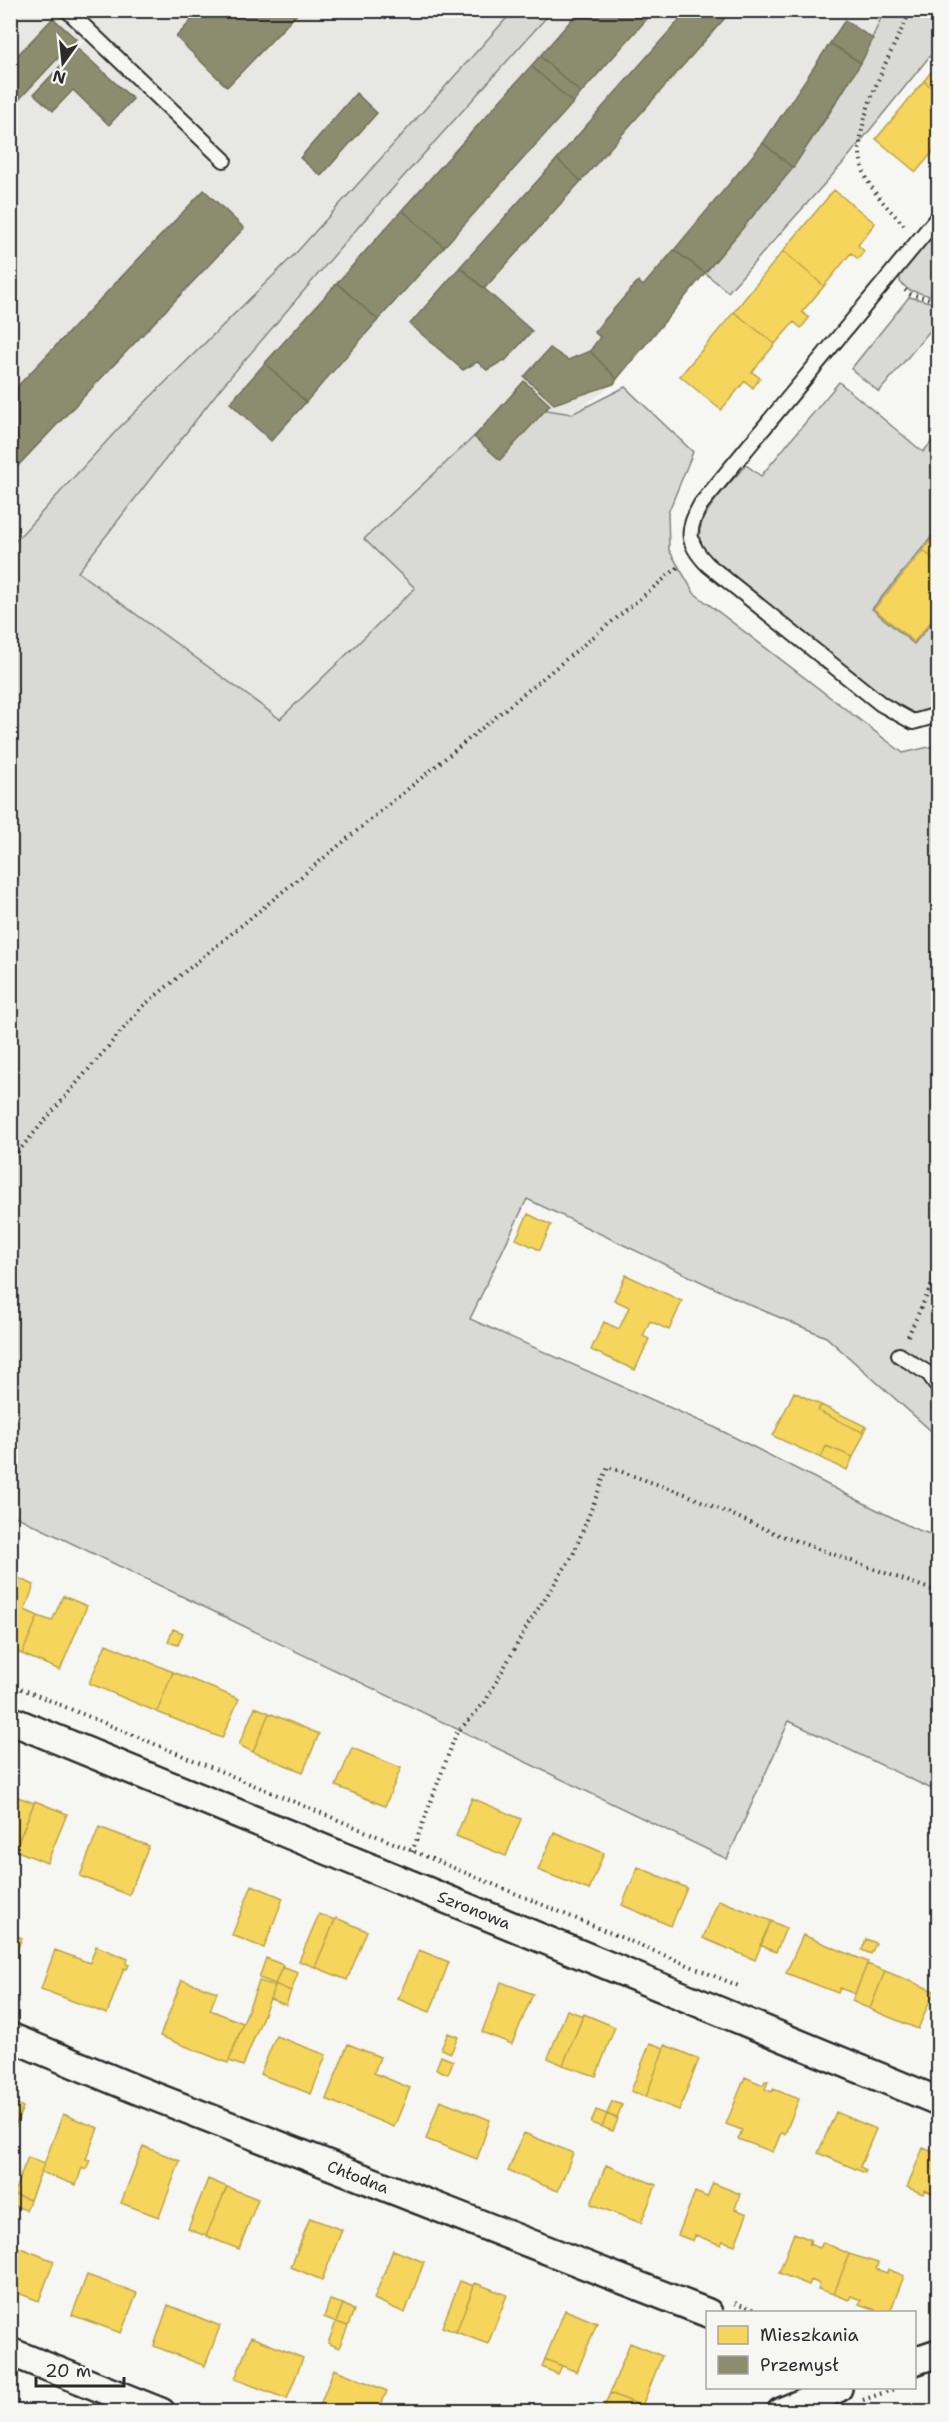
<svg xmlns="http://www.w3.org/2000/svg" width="949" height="2422" font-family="'Shantell Sans',sans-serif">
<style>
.built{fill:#e7e7e3}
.green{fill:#d9d9d5;stroke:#828280;stroke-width:1.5}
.homes{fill:#f6d55c;stroke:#b9a24d;stroke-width:1.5}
.industry{fill:#8c8c6e;stroke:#6f6f5a;stroke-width:1.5}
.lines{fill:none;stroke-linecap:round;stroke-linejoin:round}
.lane-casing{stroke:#2b2b2b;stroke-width:18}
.street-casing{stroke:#2b2b2b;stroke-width:32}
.path{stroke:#2b2b2b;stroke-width:4;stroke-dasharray:1.5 4.5;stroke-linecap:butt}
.lane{stroke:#f6f6f2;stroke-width:14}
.street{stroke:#f6f6f2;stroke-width:27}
.labels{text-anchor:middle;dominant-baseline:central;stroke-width:6;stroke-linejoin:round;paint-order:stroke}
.street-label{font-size:16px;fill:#2b2b2b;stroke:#f6f6f2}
</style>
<rect width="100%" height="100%" fill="#f6f6f2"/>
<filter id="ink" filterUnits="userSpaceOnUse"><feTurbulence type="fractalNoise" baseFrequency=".0167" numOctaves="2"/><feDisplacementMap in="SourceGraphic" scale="12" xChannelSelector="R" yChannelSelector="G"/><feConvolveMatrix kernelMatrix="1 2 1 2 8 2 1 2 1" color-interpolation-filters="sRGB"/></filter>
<g filter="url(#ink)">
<path class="built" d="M11,11H513L296,253L117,430L11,547Z
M552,11H884L861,63L793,168L614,384L572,414L509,404L364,539L416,588L280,719L78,572L220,389L360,225Z"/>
<path class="green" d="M513,11H552L360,225L220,389L78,572L280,719L415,588L364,539L509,404L572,414L625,387L693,452L668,513L669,550L694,593L903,753L938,745V1437L826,1337L750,1305L527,1199L470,1319L716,1428L913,1528L938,1537V1792L789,1721L727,1859L11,1514L10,547L117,430L296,253Z
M884,11H938V46L844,162L728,292L705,273C773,192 844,110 884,11Z
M938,228V298L909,290L900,282V275Z
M909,297L938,304V321L879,392L851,369Z
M839,382L923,452L938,434V529L872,609L914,644L938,615V705C926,716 912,717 897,708L714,560C709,554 702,549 700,541C694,516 731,483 746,465L761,476Z"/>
<path class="homes" d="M938,63V93L924,81Z
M924,81L938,93V146L916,172L876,139Z
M834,190L875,223L858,245L864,251L858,259L851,253L824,286L783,251Z
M783,251L824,286L802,312L809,318L801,328L794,322L775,344L734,312Z
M734,312L775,344L752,372L760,378L753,388L745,381L721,410L680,376Z
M938,531V563L923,550Z
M923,550L938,563V613L914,642L874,609Z
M528,1214L551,1225L540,1250L516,1239Z
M626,1275L682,1301L669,1330L650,1321L643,1336L649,1339L635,1370L591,1350L604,1322L619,1329L629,1307L614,1300Z
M794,1392L821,1405L818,1411L862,1432L865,1426L867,1427L853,1457L826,1446L821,1458L773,1436Z
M821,1405L865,1426L862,1432L818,1411Z
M826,1446L853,1457L847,1470L821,1458Z
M11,1575L34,1585L25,1610L38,1616L22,1654L10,1649Z
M63,1596L87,1606L60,1670L22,1654L38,1616L52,1621Z
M173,1629L183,1633L178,1645L168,1642Z
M106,1644L173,1672L157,1712L89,1683Z
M173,1672L239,1699L222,1738L157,1712Z
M255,1707L269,1713L253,1752L239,1745Z
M269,1713L319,1734L303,1772L253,1752Z
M352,1748L401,1768L385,1806L336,1786Z
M18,1797L34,1803L15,1850L10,1848V1816Z
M472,1798L521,1819L506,1856L456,1836Z
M35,1801L67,1814L47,1863L15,1850Z
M99,1827L149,1846L129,1895L80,1876Z
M554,1832L604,1853L589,1890L538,1870Z
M638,1867L687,1888L671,1926L622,1905Z
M252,1885L283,1898L264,1948L232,1935Z
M719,1900L771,1921L755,1960L703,1938Z
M319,1914L335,1920L315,1967L299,1961Z
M336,1918L367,1931L347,1980L315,1967Z
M771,1921L786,1928L776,1952L760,1945Z
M10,1933L22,1938L10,1968Z
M803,1935L868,1962L855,1994L840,1988L838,1993L786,1973Z
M866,1939L876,1943L871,1954L862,1950Z
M96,1946L128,1959L126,1964L129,1965L127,1969L124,1968L107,2014L41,1989L55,1950L90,1963Z
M419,1950L449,1962L430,2012L398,1999Z
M266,1958L283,1965L275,1984L259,1978Z
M867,1964L885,1971L870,2009L852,2001Z
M282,1967L298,1973L291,1991L275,1984Z
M885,1971L934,1991L918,2029L870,2009Z
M182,1980L217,1992L210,2010L243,2023L228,2063L160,2036Z
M259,1981L275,1986L243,2066L229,2061Z
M501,1982L533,1994L512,2044L482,2032Z
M275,1984L291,1991L286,2005L270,1999Z
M567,2010L583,2016L563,2065L548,2058Z
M584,2014L615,2027L596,2076L563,2065Z
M448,2033L458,2037L451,2053L441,2049Z
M276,2036L326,2055L311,2094L260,2074Z
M650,2043L664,2048L646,2097L631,2091Z
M348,2044L380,2057L374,2073L410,2088L394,2127L326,2099Z
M665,2045L699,2059L679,2110L646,2097Z
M441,2056L453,2061L448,2074L436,2069Z
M745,2077L763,2085L765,2081H768L765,2089L772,2092L773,2089L799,2099L785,2134L781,2133L773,2152L738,2139L742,2130L726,2124Z
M440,2100L490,2120L477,2159L426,2139Z
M612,2101L622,2105L617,2118L607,2114Z
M10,2102L23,2107L10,2139Z
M596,2110L607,2114L602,2127L591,2123Z
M836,2112L876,2129L860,2167L866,2170L865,2173L818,2153Z
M63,2114L98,2128L86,2159L90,2160L86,2170L82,2168L76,2185L41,2172Z
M607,2114L618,2119L613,2131L602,2127Z
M524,2133L573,2153L558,2191L508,2171Z
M143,2146L180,2161L159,2217L121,2203Z
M923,2148L938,2154V2203L933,2201L936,2195L925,2190L923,2194L907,2187Z
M28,2157L44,2164L30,2200L13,2194Z
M606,2165L656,2185L641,2223L591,2204Z
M208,2179L227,2187L206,2236L188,2229Z
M713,2183L740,2194L735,2209L747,2214L735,2245L723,2241L721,2245L695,2235L693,2241L678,2235L695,2192L707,2197Z
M227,2187L258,2199L239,2249L206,2236Z
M13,2194L30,2200L26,2210L10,2204Z
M310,2218L342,2230L322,2280L291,2267Z
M794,2233L811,2240L809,2244L820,2248L823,2242L849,2254L834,2294L818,2289L820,2284L811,2280L809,2285L779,2273Z
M10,2244L54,2261L39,2301L10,2290Z
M393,2250L424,2262L405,2313L374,2299Z
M849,2254L878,2263L876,2269L887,2273L888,2269L904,2276L890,2312H881L859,2304L861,2300L851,2296L849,2300L834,2294Z
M87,2275L137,2293L121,2333L72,2315Z
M460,2281L474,2286L456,2332L442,2327Z
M475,2283L507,2295L488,2344L456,2332Z
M330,2300L343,2304L336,2322L324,2317Z
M343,2304L354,2310L348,2326L336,2322Z
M168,2305L220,2326L205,2366L154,2346Z
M565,2310L597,2323L577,2372L545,2359Z
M336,2322L348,2326L339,2348L328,2343Z
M251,2337L303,2358L287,2399L235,2379Z
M630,2343L662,2356L642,2406L610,2393Z
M545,2359L562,2366L558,2374L542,2367Z
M334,2369L387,2391L378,2412H323L318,2410Z
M610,2393L642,2406L640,2412H614L604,2407Z
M419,2404L439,2412H416Z"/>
<path class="industry" d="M10,10H22L10,23Z
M201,10H301L227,87L176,37Z
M580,10H655L581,93L540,56Z
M688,10H732L581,181L557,159Z
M53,18L76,39L10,109V63Z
M845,20L873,39L861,63L830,43Z
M830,43L861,63L793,168L763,143Z
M77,48L133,99L109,125L73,90L53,111L34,94Z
M540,56L581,93L573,103L531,66Z
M531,66L573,103L444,247L402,210Z
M356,93L377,113L321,176L300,158Z
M763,143L793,168L705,273L674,250Z
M557,159L581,181L484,289L460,267Z
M204,190L244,228L10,474V394Z
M402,210L444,247L378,320L337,283Z
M674,250L705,273L617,379L590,351L600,337L594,332L638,281L643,286Z
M460,267L532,331L505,361L504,360L487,370L477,362L463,370L410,324Z
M337,283L378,320L306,402L265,363Z
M550,348L568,360L590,351L617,379L614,384L554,404L524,377Z
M265,363L306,402L271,441L230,403Z
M524,381L550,405L500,460L474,437Z"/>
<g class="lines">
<defs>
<path id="lane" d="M67,10L224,160
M938,217L701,504C686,530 686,543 708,565L881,704L913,722L938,715
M899,1355L929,1374L938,1387"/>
<path id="street" d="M10,1720L938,2101
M10,2037L135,2089L708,2313
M10,2352L161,2412
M914,2361L938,2353
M781,2412L838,2388"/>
</defs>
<use href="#lane" class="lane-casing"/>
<use href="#street" class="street-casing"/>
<path class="path" d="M904,225C887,207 865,186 861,161C853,120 893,49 911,10
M905,290L910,294L938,301
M938,1160L934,1194L938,1240
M10,1161L142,1007L681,565
M908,1336L938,1271
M10,1684L741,1987
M412,1852L456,1734L485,1702L529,1623L573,1555L608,1467L685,1494L774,1533L938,1592
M735,2303L761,2312
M863,2400L897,2388"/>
<use href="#lane" class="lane"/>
<use href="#street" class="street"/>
</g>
</g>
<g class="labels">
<g class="street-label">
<text transform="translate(474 1910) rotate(22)">Szronowa</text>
<text transform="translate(358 2177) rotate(21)">Chłodna</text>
</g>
</g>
<rect width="949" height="2422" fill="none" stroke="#f6f6f2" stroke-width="36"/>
<rect x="18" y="18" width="913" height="2386" fill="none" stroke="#2b2b2b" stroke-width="2" filter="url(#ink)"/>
<rect x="706" y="2311" width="210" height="78" fill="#f6f6f2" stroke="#a5a5a2" stroke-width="1.5"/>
<rect x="718" y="2326" width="30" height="18" fill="#f6d55c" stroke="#a5a5a2" stroke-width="1.5"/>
<text x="760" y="2341" font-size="18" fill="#2b2b2b">Mieszkania</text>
<rect x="718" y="2356" width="30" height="18" fill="#8c8c6e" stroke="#a5a5a2" stroke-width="1.5"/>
<text x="760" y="2371" font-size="18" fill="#2b2b2b">Przemysł</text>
<g transform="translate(63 63) rotate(195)" stroke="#f6f6f2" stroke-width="4.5" paint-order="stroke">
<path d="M0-4.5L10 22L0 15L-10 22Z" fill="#2b2b2b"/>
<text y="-9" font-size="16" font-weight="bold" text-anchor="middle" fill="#2b2b2b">N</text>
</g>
<path d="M36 2377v9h88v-9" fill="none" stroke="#2b2b2b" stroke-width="3"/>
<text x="45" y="2377" font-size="18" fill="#2b2b2b" stroke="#f6f6f2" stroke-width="4.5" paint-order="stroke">20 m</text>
</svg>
